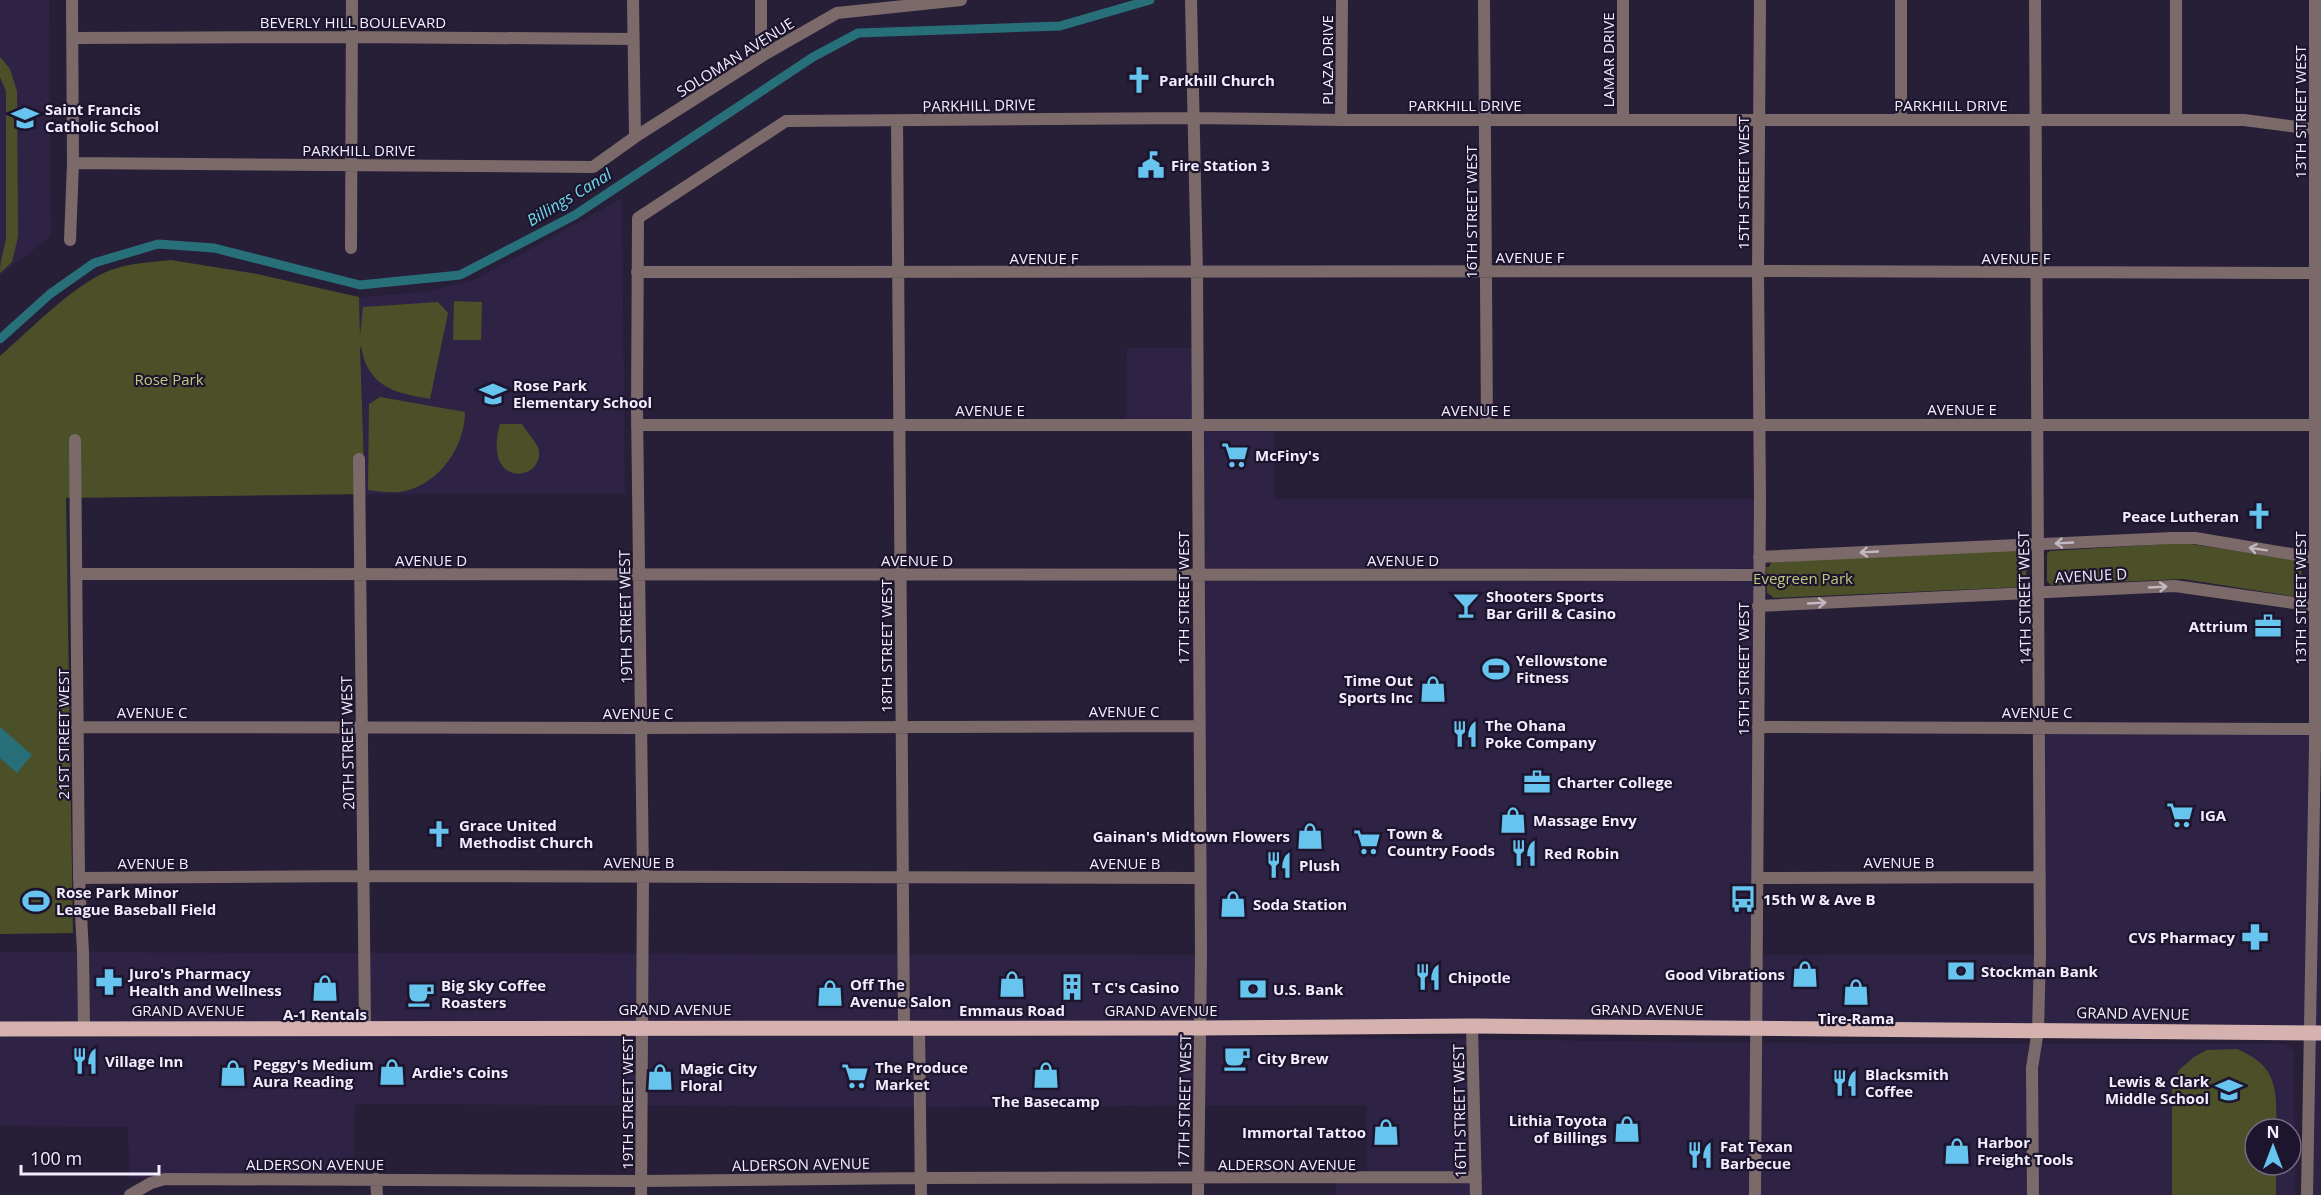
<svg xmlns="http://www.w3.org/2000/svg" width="2321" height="1195" font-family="'Open Sans',sans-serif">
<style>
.built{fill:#2e2344;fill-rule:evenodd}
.green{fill:#4c5029}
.water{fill:#27707a}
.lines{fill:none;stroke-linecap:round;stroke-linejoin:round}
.canal{stroke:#27707a;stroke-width:9}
.minor{stroke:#7b6a69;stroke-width:12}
.major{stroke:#d5b1af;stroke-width:15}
.oneway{stroke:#c2b9c3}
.labels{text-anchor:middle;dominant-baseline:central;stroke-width:4.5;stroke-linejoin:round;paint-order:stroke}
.street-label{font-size:15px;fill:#f2edff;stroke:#1d152e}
.poi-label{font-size:15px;font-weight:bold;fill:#f2edff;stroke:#1d152e;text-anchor:start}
.park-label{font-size:15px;fill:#c1c97a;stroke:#1d152e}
.water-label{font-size:16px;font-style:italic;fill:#6edbec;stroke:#1d152e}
</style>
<rect width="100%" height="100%" fill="#271e38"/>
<path class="built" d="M0,0H49L51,236L0,276Z
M622,198L625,494H365L359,297L426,292L476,279Z
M1127,348H1197V424L1274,425V499H1760L1758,955L2040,954V726L2315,729V747H2321V1195H2312L2316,1050L2311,1033L0,1029V952L1201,955L1197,425H1126Z
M1173,1036L1878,1044H2288L2294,1052L2295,1195H2040V1185L2033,1184V1195H1336V1178H1367L1366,1105L920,1107L355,1104L353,1179L129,1178L128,1127L0,1126V1037ZM2255,1129H2291V1165H2255Z"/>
<path class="green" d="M0,57L10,69L17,91L18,237L12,262L0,273C0,259 4,251 6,238V91L0,77Z
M171,260L257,274L359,297L360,335L363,307L438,302L448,313L430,399C404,394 378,391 366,364C363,358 363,351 360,346L365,494L66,498L73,933L0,934V356C30,330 75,283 111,270C130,263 151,262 171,260Z
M454,301L482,302L481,340H453Z
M380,397L465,412C465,446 440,483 405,491C394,494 379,491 368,490L369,404Z
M500,424H522C526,431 539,445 539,451C542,483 482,487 500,424Z
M2184,543L2296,560L2301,566L2302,592L2297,597L2183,579L2051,585L2047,581V553L2050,551Z
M2022,550C2028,559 2028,578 2022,587L1773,598L1772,596L1767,593L1766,567H1769L1772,561Z
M2237,1049C2278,1066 2277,1090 2276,1129H2255V1165H2276V1195H2172V1088L2179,1070L2194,1057L2207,1050Z"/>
<path class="water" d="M0,727L32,755L17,773L0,758Z"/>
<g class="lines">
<path class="canal" d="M0,339L50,294L94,263L158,244L214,248L360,285L460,275L575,215L813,57L858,33L1060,26L1150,0"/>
<path class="minor" d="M633,0L635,137
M761,0V33L767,53
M1191,0L1197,273L1201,955L1198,1195
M1484,0L1487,425
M1623,0V120
M1901,0V120
M73,38L351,37L633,39
M1341,120L1342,0
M2176,120V0
M897,121L904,1027
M73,163L593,167L635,137L767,53L837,13L961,0
M70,240L73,163L72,0
M351,248L352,0
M637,272L1758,271L2315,273
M637,425H2315
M75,440L79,878L83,952L84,1028
M359,459L365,1027
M1759,557L2172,538H2195L2315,558
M76,574L1758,575
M1758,606L2175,586L2315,606
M77,727L641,728L1198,726
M1758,727L2315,729
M79,878L364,876L1200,878
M1758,878L2040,877
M1472,1026L1476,1195
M919,1027L921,1195
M376,1179L377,1195
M130,1195L151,1183L165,1179L641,1181L921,1178L1476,1177
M641,1195L643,877L637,411L638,218L786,121L1192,118L1341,120H2244L2321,130
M1755,1195L1760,499L1758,271L1760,0
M2033,1195L2032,1068L2038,1030L2040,954L2035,0
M2307,1195L2315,747V0"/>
<path class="major" d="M0,1029L1200,1028L1472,1026L2321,1033"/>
</g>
<defs><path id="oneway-shaft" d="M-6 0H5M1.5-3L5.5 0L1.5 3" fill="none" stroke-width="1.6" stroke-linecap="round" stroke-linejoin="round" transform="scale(1.5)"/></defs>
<g class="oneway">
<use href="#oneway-shaft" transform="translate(2064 543) rotate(177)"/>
<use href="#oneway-shaft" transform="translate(2258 549) rotate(-171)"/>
<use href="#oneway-shaft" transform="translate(1869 552) rotate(177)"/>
<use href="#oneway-shaft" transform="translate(2158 587) rotate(-3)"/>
<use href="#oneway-shaft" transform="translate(1817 603) rotate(-3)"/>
</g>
<defs>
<symbol id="church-bare" viewBox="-9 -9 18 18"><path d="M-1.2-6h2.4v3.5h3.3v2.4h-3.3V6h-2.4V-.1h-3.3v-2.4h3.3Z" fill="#67c4ef" stroke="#1d152e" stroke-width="2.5" paint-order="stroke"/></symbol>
<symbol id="school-bare" viewBox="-9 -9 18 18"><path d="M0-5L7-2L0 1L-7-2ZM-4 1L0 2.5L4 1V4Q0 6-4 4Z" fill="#67c4ef" stroke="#1d152e" stroke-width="2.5" paint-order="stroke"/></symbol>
<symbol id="civic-bare" viewBox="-9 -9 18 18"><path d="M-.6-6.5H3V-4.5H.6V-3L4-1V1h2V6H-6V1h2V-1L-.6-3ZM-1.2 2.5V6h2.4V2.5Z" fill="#67c4ef" stroke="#1d152e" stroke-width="2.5" paint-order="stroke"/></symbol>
<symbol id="supermarket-bare" viewBox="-9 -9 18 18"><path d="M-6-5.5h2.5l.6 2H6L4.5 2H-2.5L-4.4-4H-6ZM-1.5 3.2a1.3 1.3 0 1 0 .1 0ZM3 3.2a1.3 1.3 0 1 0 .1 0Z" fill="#67c4ef" stroke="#1d152e" stroke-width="2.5" paint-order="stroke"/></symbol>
<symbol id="bar-bare" viewBox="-9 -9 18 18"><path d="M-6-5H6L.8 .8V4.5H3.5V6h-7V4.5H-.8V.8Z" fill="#67c4ef" stroke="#1d152e" stroke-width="2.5" paint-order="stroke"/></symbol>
<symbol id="office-bare" viewBox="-9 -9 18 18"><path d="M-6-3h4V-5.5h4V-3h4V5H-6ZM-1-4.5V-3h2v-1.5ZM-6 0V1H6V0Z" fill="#67c4ef" stroke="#1d152e" stroke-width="2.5" paint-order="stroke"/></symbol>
<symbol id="stadium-bare" viewBox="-9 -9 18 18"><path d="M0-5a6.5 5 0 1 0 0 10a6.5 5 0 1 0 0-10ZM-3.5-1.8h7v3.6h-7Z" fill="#67c4ef" stroke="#1d152e" stroke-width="2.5" paint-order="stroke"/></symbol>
<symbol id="shop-bare" viewBox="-9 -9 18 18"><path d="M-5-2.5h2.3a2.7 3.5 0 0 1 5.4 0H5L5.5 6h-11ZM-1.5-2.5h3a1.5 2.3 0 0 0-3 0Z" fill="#67c4ef" stroke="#1d152e" stroke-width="2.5" paint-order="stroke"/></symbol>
<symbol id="restaurant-bare" viewBox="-9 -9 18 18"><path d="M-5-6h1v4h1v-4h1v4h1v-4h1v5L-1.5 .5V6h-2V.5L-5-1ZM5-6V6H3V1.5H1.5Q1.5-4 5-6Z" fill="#67c4ef" stroke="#1d152e" stroke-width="2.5" paint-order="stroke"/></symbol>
<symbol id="bus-bare" viewBox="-9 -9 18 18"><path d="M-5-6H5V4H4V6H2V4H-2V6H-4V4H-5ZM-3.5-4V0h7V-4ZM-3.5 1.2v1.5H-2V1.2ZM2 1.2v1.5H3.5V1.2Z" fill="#67c4ef" stroke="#1d152e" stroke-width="2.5" paint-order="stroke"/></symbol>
<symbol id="pharmacy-bare" viewBox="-9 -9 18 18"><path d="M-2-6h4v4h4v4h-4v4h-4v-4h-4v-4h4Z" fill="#67c4ef" stroke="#1d152e" stroke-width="2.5" paint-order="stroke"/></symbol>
<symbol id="bank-bare" viewBox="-9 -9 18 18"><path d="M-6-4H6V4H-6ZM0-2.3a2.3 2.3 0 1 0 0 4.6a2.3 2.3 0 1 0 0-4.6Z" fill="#67c4ef" stroke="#1d152e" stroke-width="2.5" paint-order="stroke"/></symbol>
<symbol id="building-bare" viewBox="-9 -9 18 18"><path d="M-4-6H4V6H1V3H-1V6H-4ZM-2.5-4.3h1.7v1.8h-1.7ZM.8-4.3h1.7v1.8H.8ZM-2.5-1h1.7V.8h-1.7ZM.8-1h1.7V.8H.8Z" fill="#67c4ef" stroke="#1d152e" stroke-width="2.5" paint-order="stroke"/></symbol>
<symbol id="cafe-bare" viewBox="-9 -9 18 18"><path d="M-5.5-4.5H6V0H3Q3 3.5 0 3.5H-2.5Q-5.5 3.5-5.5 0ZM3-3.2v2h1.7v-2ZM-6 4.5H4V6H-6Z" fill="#67c4ef" stroke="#1d152e" stroke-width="2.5" paint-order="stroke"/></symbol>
</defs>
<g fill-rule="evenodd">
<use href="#church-bare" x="1120" y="61" width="38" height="38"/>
<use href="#school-bare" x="6" y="99" width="38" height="38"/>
<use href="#civic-bare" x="1132" y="146" width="38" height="38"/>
<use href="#school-bare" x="474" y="375" width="38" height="38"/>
<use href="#supermarket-bare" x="1216" y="436" width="38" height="38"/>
<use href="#church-bare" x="2240" y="497" width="38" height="38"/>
<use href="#bar-bare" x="1447" y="586" width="38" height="38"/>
<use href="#office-bare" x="2249" y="607" width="38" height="38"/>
<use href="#stadium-bare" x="1477" y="650" width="38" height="38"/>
<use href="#shop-bare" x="1414" y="670" width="38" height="38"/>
<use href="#restaurant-bare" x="1446" y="715" width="38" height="38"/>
<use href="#office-bare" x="1518" y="763" width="38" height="38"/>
<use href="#supermarket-bare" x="2161" y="796" width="38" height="38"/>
<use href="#shop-bare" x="1494" y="801" width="38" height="38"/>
<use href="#church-bare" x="420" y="815" width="38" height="38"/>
<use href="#shop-bare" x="1291" y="817" width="38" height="38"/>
<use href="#supermarket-bare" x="1348" y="823" width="38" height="38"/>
<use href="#restaurant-bare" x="1505" y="834" width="38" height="38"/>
<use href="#restaurant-bare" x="1260" y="846" width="38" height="38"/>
<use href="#bus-bare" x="1724" y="880" width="38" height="38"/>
<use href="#stadium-bare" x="17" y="882" width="38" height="38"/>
<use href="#shop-bare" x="1214" y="885" width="38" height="38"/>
<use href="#pharmacy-bare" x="2236" y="918" width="38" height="38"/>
<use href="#bank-bare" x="1942" y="952" width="38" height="38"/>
<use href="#shop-bare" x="1786" y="955" width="38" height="38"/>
<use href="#restaurant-bare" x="1409" y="958" width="38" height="38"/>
<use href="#pharmacy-bare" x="90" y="963" width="38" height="38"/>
<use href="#shop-bare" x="993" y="965" width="38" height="38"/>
<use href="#building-bare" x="1053" y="968" width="38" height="38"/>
<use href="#shop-bare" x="306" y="969" width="38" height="38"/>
<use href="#bank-bare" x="1234" y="970" width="38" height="38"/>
<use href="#shop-bare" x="1837" y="973" width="38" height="38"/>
<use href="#shop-bare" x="811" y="974" width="38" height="38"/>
<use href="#cafe-bare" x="402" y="975" width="38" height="38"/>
<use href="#cafe-bare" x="1218" y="1039" width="38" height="38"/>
<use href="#restaurant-bare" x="66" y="1042" width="38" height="38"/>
<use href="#shop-bare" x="373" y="1053" width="38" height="38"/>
<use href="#shop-bare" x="214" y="1054" width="38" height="38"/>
<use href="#shop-bare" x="1027" y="1056" width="38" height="38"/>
<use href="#supermarket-bare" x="836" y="1057" width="38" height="38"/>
<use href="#shop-bare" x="641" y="1058" width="38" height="38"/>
<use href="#restaurant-bare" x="1826" y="1064" width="38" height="38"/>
<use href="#school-bare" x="2210" y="1071" width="38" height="38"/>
<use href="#shop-bare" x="1608" y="1110" width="38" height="38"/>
<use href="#shop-bare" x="1367" y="1113" width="38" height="38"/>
<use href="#shop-bare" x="1938" y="1132" width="38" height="38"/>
<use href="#restaurant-bare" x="1681" y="1136" width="38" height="38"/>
</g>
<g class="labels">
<g class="street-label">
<text x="353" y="22">BEVERLY HILL BOULEVARD</text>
<text transform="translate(735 57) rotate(-32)">SOLOMAN AVENUE</text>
<text transform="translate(1327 60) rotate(-90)">PLAZA DRIVE</text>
<text transform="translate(1608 60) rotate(-90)">LAMAR DRIVE</text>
<text transform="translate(979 105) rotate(-1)">PARKHILL DRIVE</text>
<text x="1465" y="105">PARKHILL DRIVE</text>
<text x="1951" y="105">PARKHILL DRIVE</text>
<text transform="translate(2300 112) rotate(-90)">13TH STREET WEST</text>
<text x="359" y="150">PARKHILL DRIVE</text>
<text transform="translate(1743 183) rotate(-90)">15TH STREET WEST</text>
<text transform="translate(1471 212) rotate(-90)">16TH STREET WEST</text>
<text x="1530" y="257">AVENUE F</text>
<text x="1044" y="258">AVENUE F</text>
<text x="2016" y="258">AVENUE F</text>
<text x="1962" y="409">AVENUE E</text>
<text x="990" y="410">AVENUE E</text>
<text x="1476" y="410">AVENUE E</text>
<text x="431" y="560">AVENUE D</text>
<text x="917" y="560">AVENUE D</text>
<text x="1403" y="560">AVENUE D</text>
<text transform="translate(2091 575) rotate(-3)">AVENUE D</text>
<text transform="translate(1183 598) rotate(-90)">17TH STREET WEST</text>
<text transform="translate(2024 598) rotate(-91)">14TH STREET WEST</text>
<text transform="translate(2300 598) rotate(-90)">13TH STREET WEST</text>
<text transform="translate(625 617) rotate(-91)">19TH STREET WEST</text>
<text transform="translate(886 646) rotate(-90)">18TH STREET WEST</text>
<text transform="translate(1743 669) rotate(-90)">15TH STREET WEST</text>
<text x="1124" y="711">AVENUE C</text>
<text x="152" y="712">AVENUE C</text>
<text x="2037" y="712">AVENUE C</text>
<text x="638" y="713">AVENUE C</text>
<text transform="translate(63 734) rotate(-90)">21ST STREET WEST</text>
<text transform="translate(347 743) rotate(-91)">20TH STREET WEST</text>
<text x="639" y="862">AVENUE B</text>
<text x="1899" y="862">AVENUE B</text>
<text x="153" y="863">AVENUE B</text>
<text x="1125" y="863">AVENUE B</text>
<text x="675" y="1009">GRAND AVENUE</text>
<text x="1647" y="1009">GRAND AVENUE</text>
<text x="188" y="1010">GRAND AVENUE</text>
<text x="1161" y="1010">GRAND AVENUE</text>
<text transform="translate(2133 1013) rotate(1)">GRAND AVENUE</text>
<text transform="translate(1184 1101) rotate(-89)">17TH STREET WEST</text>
<text transform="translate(627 1103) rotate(-90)">19TH STREET WEST</text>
<text transform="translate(1459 1111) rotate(-91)">16TH STREET WEST</text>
<text x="315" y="1164">ALDERSON AVENUE</text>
<text transform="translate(801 1164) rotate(-1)">ALDERSON AVENUE</text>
<text x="1287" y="1164">ALDERSON AVENUE</text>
</g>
<g class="poi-label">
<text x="1159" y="80">Parkhill Church</text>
<text x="45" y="109">Saint Francis<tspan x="45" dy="17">Catholic School</tspan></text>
<text x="1171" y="165">Fire Station 3</text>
<text x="513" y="385">Rose Park<tspan x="513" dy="17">Elementary School</tspan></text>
<text x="1255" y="455">McFiny's</text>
<text x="2239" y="516" text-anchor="end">Peace Lutheran</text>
<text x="1486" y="596">Shooters Sports<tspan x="1486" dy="17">Bar Grill &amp; Casino</tspan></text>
<text x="2248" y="626" text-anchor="end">Attrium</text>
<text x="1516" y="660">Yellowstone<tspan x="1516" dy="17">Fitness</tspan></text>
<text x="1413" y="680" text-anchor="end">Time Out<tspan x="1413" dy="17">Sports Inc</tspan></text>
<text x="1485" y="725">The Ohana<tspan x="1485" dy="17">Poke Company</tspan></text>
<text x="1557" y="782">Charter College</text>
<text x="2200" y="815">IGA</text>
<text x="1533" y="820">Massage Envy</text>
<text x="459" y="825">Grace United<tspan x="459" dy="17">Methodist Church</tspan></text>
<text x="1387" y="833">Town &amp;<tspan x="1387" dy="17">Country Foods</tspan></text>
<text x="1290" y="836" text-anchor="end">Gainan's Midtown Flowers</text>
<text x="1544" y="853">Red Robin</text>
<text x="1299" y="865">Plush</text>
<text x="56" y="892">Rose Park Minor<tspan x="56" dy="17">League Baseball Field</tspan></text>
<text x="1763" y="899">15th W &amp; Ave B</text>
<text x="1253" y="904">Soda Station</text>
<text x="2235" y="937" text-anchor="end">CVS Pharmacy</text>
<text x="1981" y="971">Stockman Bank</text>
<text x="129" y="973">Juro's Pharmacy<tspan x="129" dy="17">Health and Wellness</tspan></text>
<text x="1785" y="974" text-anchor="end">Good Vibrations</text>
<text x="1448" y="977">Chipotle</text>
<text x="850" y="984">Off The<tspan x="850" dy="17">Avenue Salon</tspan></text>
<text x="441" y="985">Big Sky Coffee<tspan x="441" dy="17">Roasters</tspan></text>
<text x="1092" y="987">T C's Casino</text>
<text x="1273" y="989">U.S. Bank</text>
<text x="1012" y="1010" text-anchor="middle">Emmaus Road</text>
<text x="325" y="1014" text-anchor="middle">A-1 Rentals</text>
<text x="1856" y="1018" text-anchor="middle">Tire-Rama</text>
<text x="1257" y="1058">City Brew</text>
<text x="105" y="1061">Village Inn</text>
<text x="253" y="1064">Peggy's Medium<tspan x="253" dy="17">Aura Reading</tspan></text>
<text x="875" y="1067">The Produce<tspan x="875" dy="17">Market</tspan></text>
<text x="680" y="1068">Magic City<tspan x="680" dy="17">Floral</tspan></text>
<text x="412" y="1072">Ardie's Coins</text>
<text x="1865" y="1074">Blacksmith<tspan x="1865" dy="17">Coffee</tspan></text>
<text x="2209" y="1081" text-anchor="end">Lewis &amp; Clark<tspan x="2209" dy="17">Middle School</tspan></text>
<text x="1046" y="1101" text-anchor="middle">The Basecamp</text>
<text x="1607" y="1120" text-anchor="end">Lithia Toyota<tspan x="1607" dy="17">of Billings</tspan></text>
<text x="1366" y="1132" text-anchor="end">Immortal Tattoo</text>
<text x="1977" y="1142">Harbor<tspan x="1977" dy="17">Freight Tools</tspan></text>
<text x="1720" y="1146">Fat Texan<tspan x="1720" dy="17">Barbecue</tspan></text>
</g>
<g class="park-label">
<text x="169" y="379">Rose Park</text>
<text x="1803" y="578">Evegreen Park</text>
</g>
<g class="water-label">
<text transform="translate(569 197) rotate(-31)">Billings Canal</text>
</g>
</g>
<g transform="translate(2273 1147)"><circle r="28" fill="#1d152e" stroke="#726b82" stroke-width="1.5"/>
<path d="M0-4.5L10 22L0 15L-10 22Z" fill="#67c4ef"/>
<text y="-9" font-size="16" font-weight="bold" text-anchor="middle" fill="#f2edff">N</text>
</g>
<path d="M21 1165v9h138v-9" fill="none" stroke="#f2edff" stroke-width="3"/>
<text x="30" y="1165" font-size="18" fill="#f2edff" stroke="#1d152e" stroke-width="4.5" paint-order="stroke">100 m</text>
</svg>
